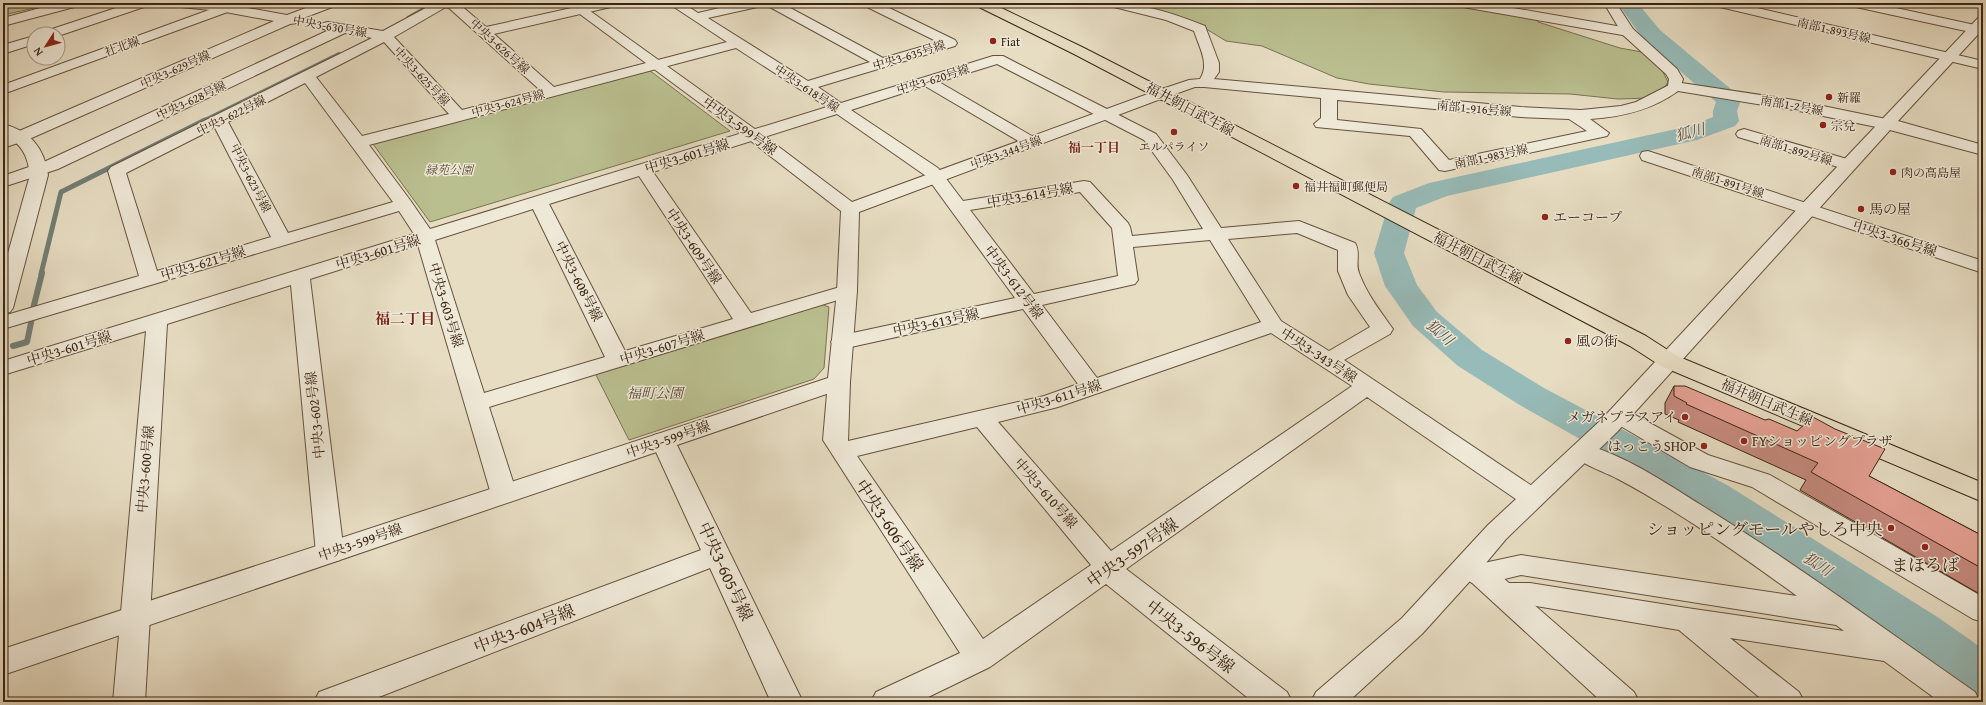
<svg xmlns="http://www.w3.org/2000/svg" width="1986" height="705" font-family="'Gentium Book Plus','Noto Serif JP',serif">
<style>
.green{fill:#babf90;stroke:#7a7251}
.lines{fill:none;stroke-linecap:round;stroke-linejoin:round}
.stream-far2{stroke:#727f76;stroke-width:4}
.stream-far1{stroke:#727f76;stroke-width:5}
.stream{stroke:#727f76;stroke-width:6}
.river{fill:#97bbb8;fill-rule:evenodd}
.minor-casing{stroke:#65523e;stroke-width:2}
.tertiary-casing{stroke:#65523e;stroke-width:2}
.primary-casing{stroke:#3a2412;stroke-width:2}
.minor{fill:#efe9d8;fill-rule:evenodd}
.tertiary{fill:#efe9d8;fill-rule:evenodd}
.primary{fill:#e7ddc3;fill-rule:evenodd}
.wall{fill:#c68a7f;stroke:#3a2412}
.building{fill:#e6a194;stroke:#3a2412}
.poi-dot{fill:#8f2418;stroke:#efe9d8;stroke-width:1.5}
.labels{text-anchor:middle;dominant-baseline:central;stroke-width:3;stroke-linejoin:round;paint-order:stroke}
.far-street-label{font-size:12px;fill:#3a2412;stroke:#efe9d8}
.far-poi-label{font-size:12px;fill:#3a2412;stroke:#efe9d8;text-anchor:start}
.far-park-label{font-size:12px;font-style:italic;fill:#5a4b32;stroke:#efe9d8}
.far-neighbourhood-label{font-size:13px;font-weight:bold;fill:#7a1f14;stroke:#efe9d8}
.street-label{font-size:14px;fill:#3a2412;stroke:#efe9d8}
.poi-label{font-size:14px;fill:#3a2412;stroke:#efe9d8;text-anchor:start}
.park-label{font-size:14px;font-style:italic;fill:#5a4b32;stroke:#efe9d8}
.water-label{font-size:15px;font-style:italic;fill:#565144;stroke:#efe9d8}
.neighbourhood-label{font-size:15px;font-weight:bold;fill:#7a1f14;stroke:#efe9d8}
.near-street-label{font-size:17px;fill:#3a2412;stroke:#efe9d8}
.near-poi-label{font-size:17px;fill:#3a2412;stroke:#efe9d8;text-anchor:end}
</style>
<rect width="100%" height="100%" fill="#e7ddc3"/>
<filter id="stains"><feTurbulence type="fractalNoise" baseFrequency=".005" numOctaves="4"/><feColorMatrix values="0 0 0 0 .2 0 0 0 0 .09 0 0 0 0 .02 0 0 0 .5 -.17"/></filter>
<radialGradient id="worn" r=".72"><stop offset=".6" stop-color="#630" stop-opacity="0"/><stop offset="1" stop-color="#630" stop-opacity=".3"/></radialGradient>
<path class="green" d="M3,3H57L3,15Z
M1123,3H1453L1535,17L1538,22L1620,48L1642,52L1661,68L1668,82L1665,87L1650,98L1618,99L1570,94L1444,92L1369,84L1337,78L1262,46L1226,41L1203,27L1144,7Z
M649,70L730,131L430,222L373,144Z
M821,304L829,307L824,368L814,379L629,440L595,373Z"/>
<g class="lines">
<path class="stream-far2" d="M408,18L434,3
M203,121L339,54"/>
<path class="stream-far1" d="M41,274L61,192L205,120"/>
<path class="stream" d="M33,309L42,273
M13,346L27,342L32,318"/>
<path class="river" d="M1620,3H1640L1641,7L1660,30L1738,95L1741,100L1737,111L1739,121L1735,126L1697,140L1447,196L1416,208L1404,253L1417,285L1437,312L1482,350L1544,388L1727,485L1939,618L1983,649V695L1966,689L1905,644L1697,505L1518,404L1458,366L1413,326L1385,286L1374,253L1389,203L1393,197L1429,183L1690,126L1713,117V111L1716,102L1644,40L1621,8Z"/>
<defs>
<path id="minor" d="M59,3H80L78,6L3,26V18Z
M131,3H149L147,6L58,36V34H44L46,31Z
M175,3H220L287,15L319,3H337L335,6L298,20L297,23L290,24L27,140L3,148V138L274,21L220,11L181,7Z
M435,3H458L486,27L594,3H617L615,6L494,34L554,87L727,42L668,3H683L698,13L741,3H764L762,6L708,18L808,81L870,62L768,6L766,3H781L883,58L938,42L865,6L863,3H879L955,40L957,43L955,46L818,87L841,103L993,56H1003L1156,134L1187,175L1221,228L1299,221L1355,243C1361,252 1355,263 1359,273C1367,294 1380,311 1393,329L1390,334L1344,360L1541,492L1545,498L1541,504L1532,507L1523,504L1367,397L1126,569L1287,692L1292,702H1253L1106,584L990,667L918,702H871L876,692L960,653L823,440L828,382L831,377L839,375L847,377L850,382L848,441L1044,396L1078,384L1023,309L842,349L834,347L831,342L834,337L1015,298L926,176L837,114L653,172L751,313L847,285L854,287L857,291L854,295L489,407L517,494L513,500L504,503L495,500L491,494L418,245L310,279L344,553L340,560L330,563L320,560L316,553L291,285L167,324L145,702H113L146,331L3,375V361L414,234L399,211L3,329V316L139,276L108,171L111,167L372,38L345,33L58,169L3,187V176L46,161L329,30L323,29L321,26L323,23L328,22L383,31ZM446,7L449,8L540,90L462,110L394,37ZM384,42L449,114L362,136L316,77ZM736,48L827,107L430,229L410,200L369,145ZM997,64L1144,140L1173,180L1203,229L1132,236L1130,227L1128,223L1090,182L1084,181L963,201L938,168L851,110L925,86L1025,145L1031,147L1037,145L1039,142L1037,139L939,82ZM305,83L393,202L288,233L228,122ZM215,128L271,237L157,271L126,173ZM639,176L733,319L625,351L549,204ZM1080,192L1112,228L1118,276L1034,294L970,210ZM533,209L605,357L484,393L435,240ZM1297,233L1338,250V271L1348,295L1370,327L1329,351L1281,321L1228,239ZM1210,240L1261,322L1097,378L1042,305L1135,284L1138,280L1133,247ZM1271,333L1352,386L1111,551L998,422L1058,407ZM977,427L1091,565L983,639L857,456Z
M1108,3C1142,3 1173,13 1205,26L1219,63V72L1214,79L1521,107L1581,110L1621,106L1636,102L1675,82L1794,100L1886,119L1892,121L1894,124L1892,127L1886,129L1794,110L1678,91C1652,110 1622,117 1590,119L1609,133L1607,136L1445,171L1439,170L1410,136L1316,127L1314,124L1321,118V98L1204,87H1195L1161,99L1156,97L1153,94L1156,91L1189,80L1200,79C1210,64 1199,47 1194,31L1166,20L1110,6ZM1337,100L1521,117L1569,119L1587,131L1449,160L1421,129L1337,120Z
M1457,3H1485L1628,28L1633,29L1635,32L1633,35L1628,36L1463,7Z
M1714,3H1736L1983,61V69L1720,7Z
M1850,3H1873L1975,25L1980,26L1982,29L1980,32L1975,33L1856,7Z
M34,36V44L3,54V45Z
M1744,129L1854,161L1856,165L1854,169L1848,170L1738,137L1736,134L1738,131Z
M1648,151L1983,261V273L1642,160L1640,156L1642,152Z
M1620,408L1628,411L1708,455L1770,475L1983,597V622L1973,619L1752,487L1690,467L1612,421L1608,416L1612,411Z
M663,433L672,435L675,441L803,702H771L710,568L366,702H314L319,692L701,550L651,441L654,435Z
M1583,444C1625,455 1664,482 1701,505C1795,563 1884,629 1975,692L1980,702H1940L1884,661L1730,638L1799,692L1804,702H1765L1679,630L1530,605H1503L1493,602L1489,594L1493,586L1503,583H1530L1687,608L1844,631L1836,625L1521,575L1480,585L1470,582L1466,574L1470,566L1521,555L1797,596C1739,554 1680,512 1618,479C1605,472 1577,463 1571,452L1574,446Z"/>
<path id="tertiary" d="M228,3H246L244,6L3,94V85Z
M565,3H579L759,132L852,202L1156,91H1166L1169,94L1166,97L859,212L857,291L850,382L847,387L3,675V649L828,378L837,291L841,211L747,138Z
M1604,3H1616L1633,29L1677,69L1683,79L1680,89H1670L1668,86L1669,79L1666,74L1623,35Z
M1983,17V29L1898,121L1983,145V155L1890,130L1617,432L1506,539L1486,563L1634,692L1639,702H1602L1470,581L1422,634L1348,702H1311L1316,692L1402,618L1488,525L1601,420L1801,205L1978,18Z
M3,124C30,131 44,147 48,175L13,308L10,312L3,314V271L30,175C28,156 21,142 3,135Z"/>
<path id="primary" d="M975,3H991L1084,48L1646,336L1677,356L1983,483V502L1661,366L1630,346L1074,54L977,6Z"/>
</defs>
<use href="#minor" class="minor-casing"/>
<use href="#tertiary" class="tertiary-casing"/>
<use href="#primary" class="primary-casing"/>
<use href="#minor" class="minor"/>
<use href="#tertiary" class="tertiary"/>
<use href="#primary" class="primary"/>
</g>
<path class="wall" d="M1674,386L1869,476L1983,536V596L1800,490L1806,480L1678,422L1679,420L1665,414V403Z"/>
<path class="building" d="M1674,386H1685L1765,420L1769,419L1797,431L1813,417L1835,429L1885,449L1869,476L1983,536V569L1811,472L1818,463L1686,404L1687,403L1674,396Z"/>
<g class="poi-dot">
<circle cx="993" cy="41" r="4"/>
<circle cx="1829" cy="97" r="4"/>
<circle cx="1823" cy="125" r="4"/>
<circle cx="1174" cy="132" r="4"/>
<circle cx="1893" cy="172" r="4"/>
<circle cx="1296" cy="186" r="4"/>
<circle cx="1861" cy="209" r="4"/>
<circle cx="1545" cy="217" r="4"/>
<circle cx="1568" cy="341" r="4"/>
<circle cx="1685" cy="417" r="4"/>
<circle cx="1744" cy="441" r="4"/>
<circle cx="1704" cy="446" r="4"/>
<circle cx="1891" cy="528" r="4"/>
<circle cx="1925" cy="547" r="4"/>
</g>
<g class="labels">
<g class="far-street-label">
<text transform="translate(330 26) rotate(10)">中央3-630号線</text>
<text transform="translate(1834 30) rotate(13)">南部1-893号線</text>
<text transform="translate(122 46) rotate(-20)">社北線</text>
<text transform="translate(500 46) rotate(42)">中央3-626号線</text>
<text transform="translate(909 55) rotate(-17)">中央3-635号線</text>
<text transform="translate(175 69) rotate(-24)">中央3-629号線</text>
<text transform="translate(422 76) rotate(47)">中央3-625号線</text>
<text transform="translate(933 79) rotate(-17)">中央3-620号線</text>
<text transform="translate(807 88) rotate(34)">中央3-618号線</text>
<text transform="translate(191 100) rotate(-25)">中央3-628号線</text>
<text transform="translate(508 103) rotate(-15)">中央3-624号線</text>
<text transform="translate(1792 105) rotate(10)">南部1-2号線</text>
<text transform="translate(1474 108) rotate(5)">南部1-916号線</text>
<text transform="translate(231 115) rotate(-26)">中央3-622号線</text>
<text transform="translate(1796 150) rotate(17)">南部1-892号線</text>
<text transform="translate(1006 152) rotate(-20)">中央3-344号線</text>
<text transform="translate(1491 156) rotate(-12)">南部1-983号線</text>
<text transform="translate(251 178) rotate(63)">中央3-623号線</text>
<text transform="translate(1728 182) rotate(18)">南部1-891号線</text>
</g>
<g class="far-poi-label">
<text x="1001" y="41">Fiat</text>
<text x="1837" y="97">新羅</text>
<text x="1831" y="125">宗兌</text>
<text x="1174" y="146" text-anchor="middle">エルパライソ</text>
<text x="1901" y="172">肉の高島屋</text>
<text x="1304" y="186">福井福町郵便局</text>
</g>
<g class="far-park-label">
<text x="449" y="169">緑苑公園</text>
</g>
<g class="far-neighbourhood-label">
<text x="1094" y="147">福一丁目</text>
</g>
<g class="street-label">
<text transform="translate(1190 109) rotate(28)">福井朝日武生線</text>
<text transform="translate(740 126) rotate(36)">中央3-599号線</text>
<text transform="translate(687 156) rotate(-17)">中央3-601号線</text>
<text transform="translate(1030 195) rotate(-10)">中央3-614号線</text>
<text transform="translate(1895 238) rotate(18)">中央3-366号線</text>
<text transform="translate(694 246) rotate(56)">中央3-609号線</text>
<text transform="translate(378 252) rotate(-17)">中央3-601号線</text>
<text transform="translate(1478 258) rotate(27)">福井朝日武生線</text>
<text transform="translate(203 263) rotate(-17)">中央3-621号線</text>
<text transform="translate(579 281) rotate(63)">中央3-608号線</text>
<text transform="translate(1014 282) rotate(53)">中央3-612号線</text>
<text transform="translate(446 305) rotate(73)">中央3-603号線</text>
<text transform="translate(936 322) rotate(-12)">中央3-613号線</text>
<text transform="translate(662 347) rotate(-17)">中央3-607号線</text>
<text transform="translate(69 348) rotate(-17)">中央3-601号線</text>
<text transform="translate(1319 355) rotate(33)">中央3-343号線</text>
<text transform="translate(1059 397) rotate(-17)">中央3-611号線</text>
<text transform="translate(1767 402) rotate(23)">福井朝日武生線</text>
<text transform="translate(315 415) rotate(-96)">中央3-602号線</text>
<text transform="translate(668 439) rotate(-19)">中央3-599号線</text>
<text transform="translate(145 469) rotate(-85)">中央3-600号線</text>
<text transform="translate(1046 493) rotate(49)">中央3-610号線</text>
<text transform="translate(360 542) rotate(-19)">中央3-599号線</text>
</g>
<g class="poi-label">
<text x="1869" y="209">馬の屋</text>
<text x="1553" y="217">エーコープ</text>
<text x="1576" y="341">風の街</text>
<text x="1677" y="417" text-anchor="end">メガネプラスアイ</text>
<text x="1752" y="441">FYショッピングプラザ</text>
<text x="1696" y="446" text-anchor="end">はっこうSHOP</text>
</g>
<g class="park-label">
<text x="655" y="393">福町公園</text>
</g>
<g class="water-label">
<text transform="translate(1690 132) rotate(-15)">狐川</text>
<text transform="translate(1440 332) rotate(41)">狐川</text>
<text transform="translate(1818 564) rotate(33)">狐川</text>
</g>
<g class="neighbourhood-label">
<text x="405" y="318">福二丁目</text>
</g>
<g class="near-street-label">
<text transform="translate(890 525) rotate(56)">中央3-606号線</text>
<text transform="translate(1132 552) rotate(-35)">中央3-597号線</text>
<text transform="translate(726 571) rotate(65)">中央3-605号線</text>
<text transform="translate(524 628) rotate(-21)">中央3-604号線</text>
<text transform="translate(1191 636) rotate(38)">中央3-596号線</text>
</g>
<g class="near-poi-label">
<text x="1883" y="528">ショッピングモールやしろ中央</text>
<text x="1925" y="564" text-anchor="middle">まほろば</text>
</g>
</g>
<rect width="1986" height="705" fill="none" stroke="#e7ddc3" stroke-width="16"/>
<rect x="4" y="4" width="1978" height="697" fill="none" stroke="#3a2412" stroke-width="2"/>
<rect x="8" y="8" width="1970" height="689" fill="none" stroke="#3a2412"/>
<g transform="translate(46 46) rotate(234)"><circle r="19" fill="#efe9d8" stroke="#a79a89"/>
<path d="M0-3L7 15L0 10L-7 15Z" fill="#8f2418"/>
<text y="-6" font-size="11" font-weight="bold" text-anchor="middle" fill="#3a2412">N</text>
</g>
<rect width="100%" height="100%" filter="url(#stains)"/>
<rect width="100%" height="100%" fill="url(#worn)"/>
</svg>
